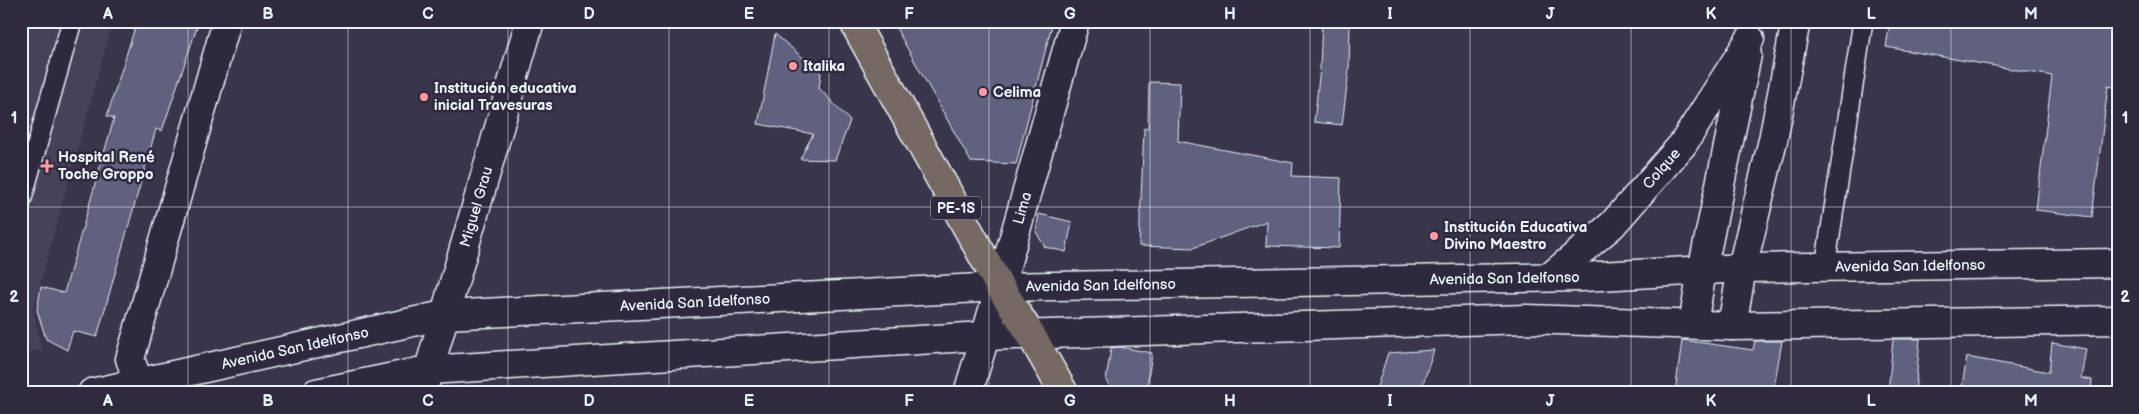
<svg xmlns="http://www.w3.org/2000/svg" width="2139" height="414" font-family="'Balsamiq Sans',sans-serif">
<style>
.built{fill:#45425a}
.building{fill:#60617f;stroke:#e8f1f8}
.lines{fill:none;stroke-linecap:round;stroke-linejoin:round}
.lane-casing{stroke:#e8f1f8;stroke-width:22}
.street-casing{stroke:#e8f1f8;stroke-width:31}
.secondary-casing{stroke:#e8f1f8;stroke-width:31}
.highway-casing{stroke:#e8f1f8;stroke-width:31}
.lane{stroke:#2f2a3d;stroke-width:19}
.street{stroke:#2f2a3d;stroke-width:28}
.secondary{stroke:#2f2a3d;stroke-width:28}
.highway{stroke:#766964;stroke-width:28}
.grid{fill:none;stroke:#e8f1f8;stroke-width:1;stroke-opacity:0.55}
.poi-dot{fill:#ff9aa2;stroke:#2f2a3d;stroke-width:2}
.labels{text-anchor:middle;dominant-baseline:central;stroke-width:5;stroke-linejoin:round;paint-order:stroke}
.shield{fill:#2f2a3d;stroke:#b0b5c0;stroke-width:1}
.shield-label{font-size:14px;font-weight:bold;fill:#e8f1f8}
.poi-label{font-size:15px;font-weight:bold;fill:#e8f1f8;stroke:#2f2a3d;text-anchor:start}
.street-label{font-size:15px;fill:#e8f1f8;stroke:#2f2a3d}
.neatline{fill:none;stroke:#e8f1f8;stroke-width:2}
.grid-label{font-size:16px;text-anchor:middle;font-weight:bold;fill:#e8f1f8}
</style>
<rect width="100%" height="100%" fill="#39354a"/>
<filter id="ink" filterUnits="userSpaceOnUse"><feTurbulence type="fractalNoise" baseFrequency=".02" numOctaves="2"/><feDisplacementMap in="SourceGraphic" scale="10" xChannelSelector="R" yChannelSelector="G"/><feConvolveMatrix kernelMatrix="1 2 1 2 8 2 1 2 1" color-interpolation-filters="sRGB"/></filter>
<g filter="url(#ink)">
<path class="built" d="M21,21H113L33,310L42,350L21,354Z"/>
<path class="building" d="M137,21H199L162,131L156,129L97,337L73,331L67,350L46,339L37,310L41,287L64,293L114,118L107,116Z
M892,21H1053L1016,164L971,162Z
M1322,21H1350L1349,70L1342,125L1314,122L1320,68Z
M1890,21H2118V88L2108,86L2092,217L2036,210L2052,76L1886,47Z
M775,34L821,73L819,88L850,121L835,160L800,159L813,134L758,124Z
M1149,82L1180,83L1178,141L1293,163L1292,176L1341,178L1339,248L1266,246L1267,221L1193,248L1139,246L1144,128H1148Z
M1039,214L1072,222L1066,252L1045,247L1036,232Z
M1893,339H1920L1915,393H1888Z
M1682,340L1753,350L1755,341H1782L1773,393H1675Z
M2052,343L2086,349L2081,378L2092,380L2091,393H2000L1962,386L1967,357L2049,372Z
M1120,347L1152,353L1146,393H1115L1106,381L1111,348Z
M1434,350L1420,393H1375L1388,353Z"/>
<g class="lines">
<defs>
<path id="lane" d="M21,202L72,21
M1825,267L1863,21"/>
<g id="street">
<path id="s1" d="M1550,277L1612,225L1683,144L1750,39"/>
<path id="s2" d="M1000,287L1075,21"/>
<path d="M1693,324L1702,271L1747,55"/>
<path d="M1732,326L1742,268L1773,140L1796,21"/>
<path d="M143,393L130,359L227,21"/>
</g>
<g id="secondary">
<path id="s3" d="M92,393L444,315L1000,287L1582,277L1742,268L2118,263"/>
<path d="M316,393L428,370L984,336L1527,319L1732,326L2118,320"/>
<path id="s4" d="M422,393L530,21"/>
<path d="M968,393L1000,287"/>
</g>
<path id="highway" d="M853,21L1000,287L1031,335L1064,393"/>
</defs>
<use href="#lane" class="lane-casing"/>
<use href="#street" class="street-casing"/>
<use href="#secondary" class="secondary-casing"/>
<use href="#highway" class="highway-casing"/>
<use href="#lane" class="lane"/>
<use href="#street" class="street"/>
<use href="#secondary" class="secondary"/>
<use href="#highway" class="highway"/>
</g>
</g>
<path class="grid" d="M188,21V393M348,21V393M508,21V393M669,21V393M829,21V393M989,21V393M1150,21V393M1310,21V393M1470,21V393M1631,21V393M1791,21V393M1951,21V393M21,207H2118"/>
<g class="poi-dot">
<circle cx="793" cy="66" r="5"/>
<circle cx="983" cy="92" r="5"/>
<circle cx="424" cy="97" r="5"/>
<path d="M44.5 158.5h5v5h5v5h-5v5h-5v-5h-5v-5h5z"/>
<circle cx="1434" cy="236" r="5"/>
</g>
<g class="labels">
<rect class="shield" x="931" y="196.5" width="50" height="23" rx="4"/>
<g class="shield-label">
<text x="956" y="208">PE-1S</text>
</g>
<g class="poi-label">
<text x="803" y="66">Italika</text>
<text x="434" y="88">Institución educativa<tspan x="434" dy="17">inicial Travesuras</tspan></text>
<text x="993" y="92">Celima</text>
<text x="58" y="157">Hospital René<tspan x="58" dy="17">Toche Groppo</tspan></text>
<text x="1444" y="227">Institución Educativa<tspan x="1444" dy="17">Divino Maestro</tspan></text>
</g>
<g class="street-label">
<text stroke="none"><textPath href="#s1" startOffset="156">Colque</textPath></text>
<text stroke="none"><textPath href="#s4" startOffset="194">Miguel Grau</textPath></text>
<text stroke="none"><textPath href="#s2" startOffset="82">Lima</textPath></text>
<text stroke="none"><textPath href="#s3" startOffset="1828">Avenida San Idelfonso</textPath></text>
<text stroke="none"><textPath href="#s3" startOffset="1422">Avenida San Idelfonso</textPath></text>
<text stroke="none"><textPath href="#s3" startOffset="1018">Avenida San Idelfonso</textPath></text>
<text stroke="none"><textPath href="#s3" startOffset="612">Avenida San Idelfonso</textPath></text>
<text stroke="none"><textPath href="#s3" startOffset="208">Avenida San Idelfonso</textPath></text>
</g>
</g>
<rect width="2139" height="414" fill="none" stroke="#2f2a3d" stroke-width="55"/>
<rect x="28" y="28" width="2084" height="358" class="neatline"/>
<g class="grid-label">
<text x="108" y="19">A</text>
<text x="268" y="19">B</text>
<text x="428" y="19">C</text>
<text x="589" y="19">D</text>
<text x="749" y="19">E</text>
<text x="909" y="19">F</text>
<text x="1070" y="19">G</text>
<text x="1230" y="19">H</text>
<text x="1390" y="19">I</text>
<text x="1550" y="19">J</text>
<text x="1711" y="19">K</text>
<text x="1871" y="19">L</text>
<text x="2031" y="19">M</text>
<text x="14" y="123">1</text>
<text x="2125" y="123">1</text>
<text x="14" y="302">2</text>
<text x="2125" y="302">2</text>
<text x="108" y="406">A</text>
<text x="268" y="406">B</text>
<text x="428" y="406">C</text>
<text x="589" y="406">D</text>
<text x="749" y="406">E</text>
<text x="909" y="406">F</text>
<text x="1070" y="406">G</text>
<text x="1230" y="406">H</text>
<text x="1390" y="406">I</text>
<text x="1550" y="406">J</text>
<text x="1711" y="406">K</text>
<text x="1871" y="406">L</text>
<text x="2031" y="406">M</text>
</g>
</svg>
